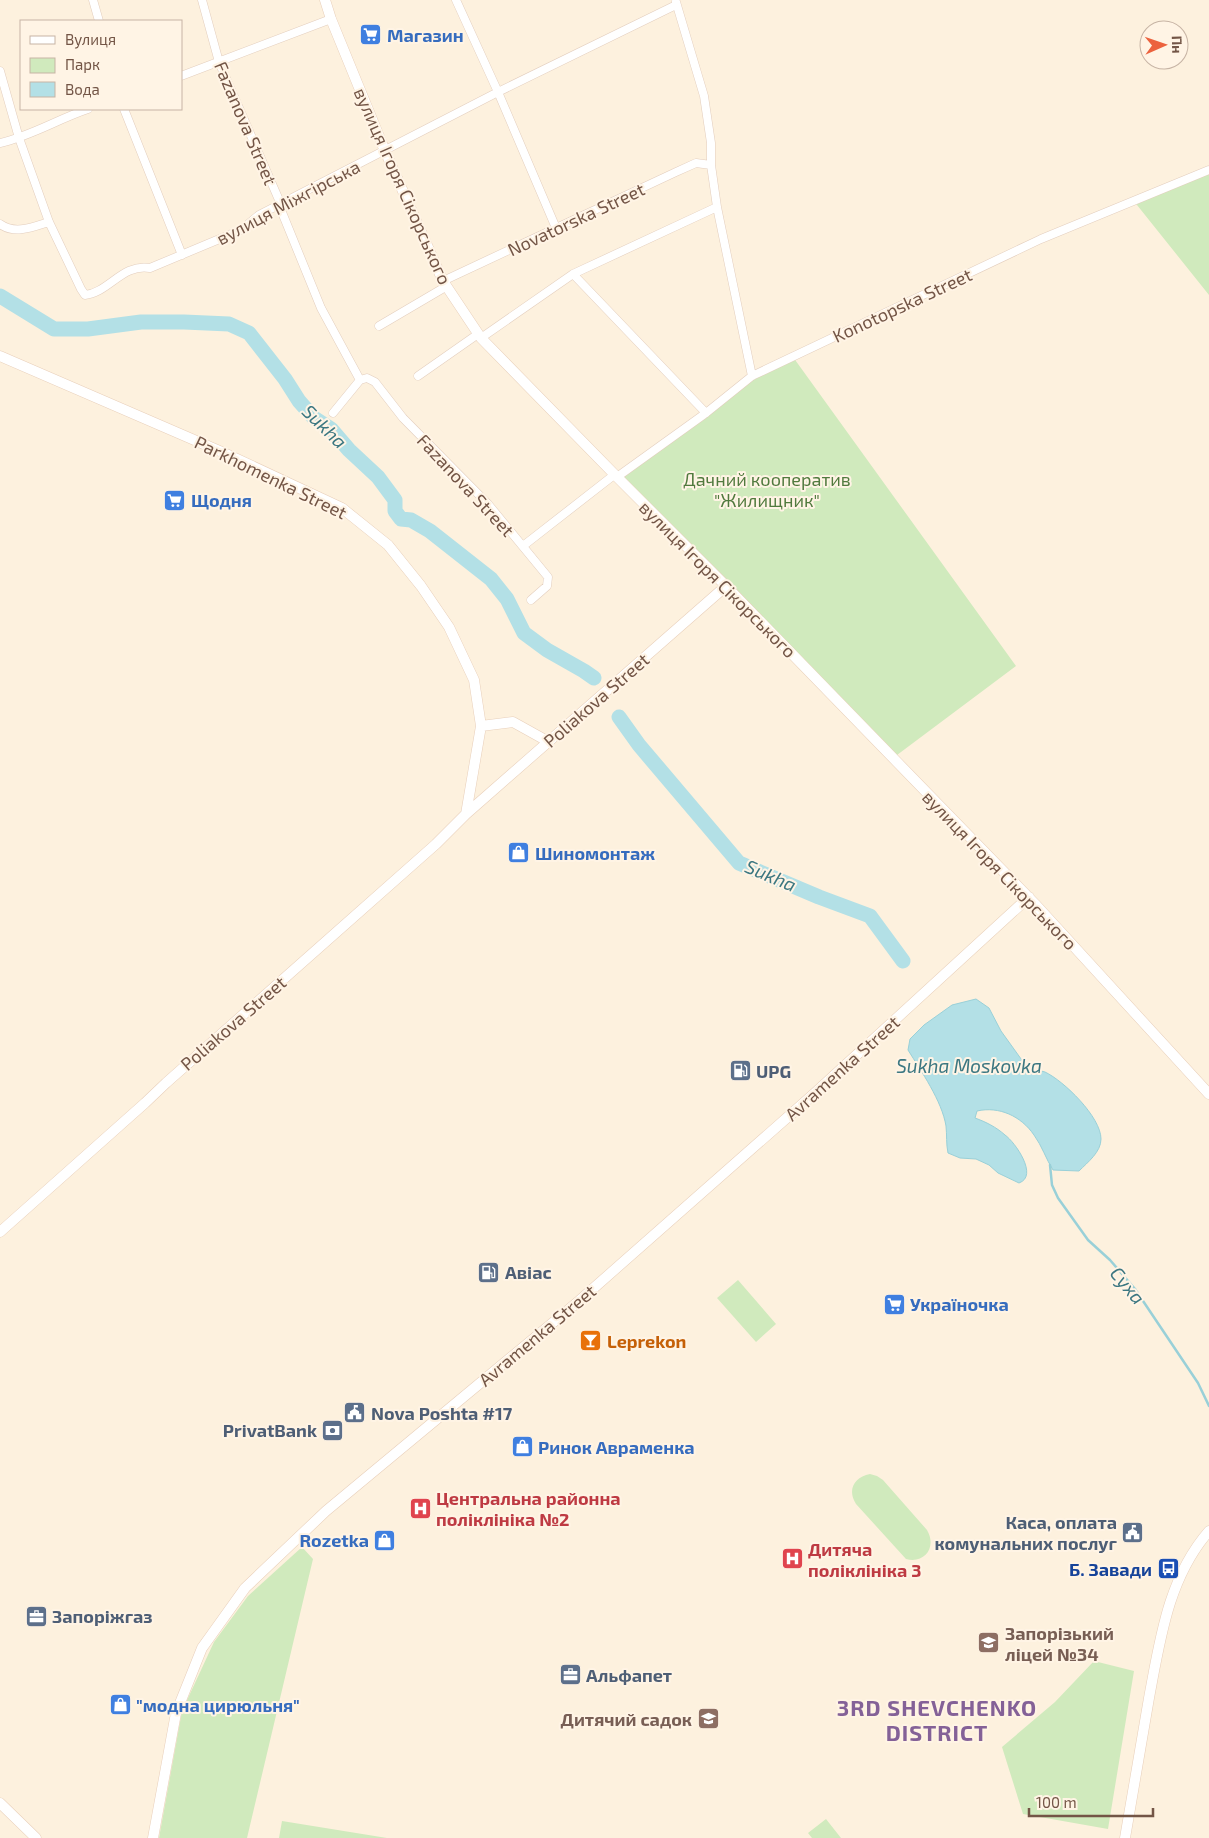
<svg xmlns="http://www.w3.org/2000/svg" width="1209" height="1838" font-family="'Exo 2',sans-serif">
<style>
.green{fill:#d0eabd}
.water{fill:#b3e0e6;stroke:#99d0d8}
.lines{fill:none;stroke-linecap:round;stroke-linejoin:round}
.stream{stroke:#99d0d8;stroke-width:2.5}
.river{stroke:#b3e0e6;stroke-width:15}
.street-casing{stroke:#e3cebe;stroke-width:9}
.secondary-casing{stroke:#e8cfba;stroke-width:11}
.street{stroke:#fff;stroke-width:8}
.secondary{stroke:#fff;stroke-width:10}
.labels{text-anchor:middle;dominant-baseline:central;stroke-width:4;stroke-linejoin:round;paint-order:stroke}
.shop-label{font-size:18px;font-weight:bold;fill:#366cbe;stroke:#fff4e5;text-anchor:start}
.street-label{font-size:18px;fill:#735546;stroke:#fff4e5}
.park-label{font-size:18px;fill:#517a3e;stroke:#fff4e5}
.service-label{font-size:18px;font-weight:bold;fill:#4e5e75;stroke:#fff4e5;text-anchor:start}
.food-label{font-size:18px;font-weight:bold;fill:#c56008;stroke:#fff4e5;text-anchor:start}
.health-label{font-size:18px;font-weight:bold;fill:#be3a42;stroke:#fff4e5;text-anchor:start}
.transit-label{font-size:18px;font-weight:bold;fill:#164399;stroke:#fff4e5;text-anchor:end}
.education-label{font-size:18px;font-weight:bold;fill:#785e54;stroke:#fff4e5;text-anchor:start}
.water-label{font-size:19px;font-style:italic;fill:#3c7781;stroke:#fff4e5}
.district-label{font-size:22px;font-weight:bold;letter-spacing:1px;fill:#846197;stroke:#fff4e5}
</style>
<rect width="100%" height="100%" fill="#fdf1de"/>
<path class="green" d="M1209,170V295L1133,200Z
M793,357L1016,666L893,758L614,475L752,376Z
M738,1280L776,1324L756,1342L717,1298Z
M870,1474L877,1476L883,1480L927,1530C937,1547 925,1564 906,1559L856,1504C847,1490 854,1477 870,1474Z
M302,1547L313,1559L247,1838H159L182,1711L214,1642L248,1596Z
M1094,1661L1134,1671L1108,1829L1023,1814L1002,1747L1055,1702Z
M826,1819L841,1838H812L808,1833Z
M282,1821L387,1838H279Z"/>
<path class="water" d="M976,999L989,1008L1001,1031L1029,1070C1034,1071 1040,1070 1045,1072C1064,1081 1101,1117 1101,1139C1101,1152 1088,1162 1079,1171L1053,1170C1046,1159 1042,1146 1034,1135C1021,1116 999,1106 977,1111L975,1118C986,1122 996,1127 1005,1135C1015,1142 1039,1176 1019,1183L998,1173L989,1165L976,1159L960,1158L948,1153C946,1144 947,1135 946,1126C942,1101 921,1071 908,1050L910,1039L924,1025L952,1005Z"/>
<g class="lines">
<path class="stream" d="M1050,1165L1052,1185L1058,1198L1088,1240L1110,1260L1135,1289L1198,1383L1209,1406"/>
<path class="river" d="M0,296L54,329H88L141,322H184L229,324L249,333L285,379L299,401L314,418L331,429L349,450L378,477L395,500V511L401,519L411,520L430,531L491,579L507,599L524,633L547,650L584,671L594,678
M619,717L639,745L739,863L819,897L870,916L903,961"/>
<defs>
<path id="street" d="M93,0L99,21
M202,0L219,62L279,200V205L321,308L360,380
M456,0L498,92L556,228
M676,2L704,96L711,143V165L717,207L752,376
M0,71L19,138L49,222L81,289L85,295C108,293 123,263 150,268L241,230L259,215L498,92L676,5
M181,76L331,19
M124,109L182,255
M0,143C31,136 58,119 88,109
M0,224C15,235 33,227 49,222
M573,274L706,413
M443,281L676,172L696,163L711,165
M379,326L447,286
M481,338L573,274L717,207
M418,376L478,334
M333,413L360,380L367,378L375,382L403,418L488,504L548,577L547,586L531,600
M617,477L706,413L752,376L1041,239L1209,170
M523,546L614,475"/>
<path id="secondary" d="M325,0L331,19L385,151L443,281L481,338L617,477L726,586L1035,904L1209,1094
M0,356L222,452L342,508L388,545L421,586L449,627L474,680L481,726L513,722L549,742
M466,814L481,726
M0,1232L145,1103L166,1083L436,844L466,814L726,586
M0,1803L36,1838
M153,1838L176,1713L202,1648L245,1588L326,1511L579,1301L815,1093L1029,897
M1125,1838C1133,1791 1141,1745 1149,1698C1160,1640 1168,1578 1209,1531"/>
</defs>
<use href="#street" class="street-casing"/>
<use href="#secondary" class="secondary-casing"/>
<use href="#street" class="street"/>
<use href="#secondary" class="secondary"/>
</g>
<defs>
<symbol id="supermarket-square" viewBox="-11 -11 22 22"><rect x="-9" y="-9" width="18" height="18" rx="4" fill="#3f7fe0" stroke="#fff4e5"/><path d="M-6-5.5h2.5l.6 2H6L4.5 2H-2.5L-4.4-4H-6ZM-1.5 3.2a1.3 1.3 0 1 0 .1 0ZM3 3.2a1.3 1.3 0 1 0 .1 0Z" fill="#fff"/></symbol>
<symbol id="shop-square" viewBox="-11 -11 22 22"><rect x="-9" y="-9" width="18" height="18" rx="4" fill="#3f7fe0" stroke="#fff4e5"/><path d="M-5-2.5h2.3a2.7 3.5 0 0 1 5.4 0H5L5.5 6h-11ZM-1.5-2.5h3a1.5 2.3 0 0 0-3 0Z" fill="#fff"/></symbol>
<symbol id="fuel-square" viewBox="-11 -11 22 22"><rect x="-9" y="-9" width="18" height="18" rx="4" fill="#5c6f8a" stroke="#fff4e5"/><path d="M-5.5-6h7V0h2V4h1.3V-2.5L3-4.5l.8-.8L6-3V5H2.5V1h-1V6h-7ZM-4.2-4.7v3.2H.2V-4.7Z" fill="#fff"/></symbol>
<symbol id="bar-square" viewBox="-11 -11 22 22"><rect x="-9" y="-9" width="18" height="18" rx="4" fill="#e8710a" stroke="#fff4e5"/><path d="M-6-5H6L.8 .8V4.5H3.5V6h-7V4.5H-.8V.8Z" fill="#fff"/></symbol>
<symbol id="civic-square" viewBox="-11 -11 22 22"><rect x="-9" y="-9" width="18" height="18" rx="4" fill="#5c6f8a" stroke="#fff4e5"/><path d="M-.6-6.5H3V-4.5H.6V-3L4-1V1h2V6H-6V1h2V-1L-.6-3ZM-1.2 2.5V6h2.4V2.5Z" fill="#fff"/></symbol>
<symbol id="bank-square" viewBox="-11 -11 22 22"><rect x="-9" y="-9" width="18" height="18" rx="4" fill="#5c6f8a" stroke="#fff4e5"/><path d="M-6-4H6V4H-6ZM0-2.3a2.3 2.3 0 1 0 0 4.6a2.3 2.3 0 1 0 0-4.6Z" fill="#fff"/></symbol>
<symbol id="hospital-square" viewBox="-11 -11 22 22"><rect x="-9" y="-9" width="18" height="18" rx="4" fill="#e0444e" stroke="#fff4e5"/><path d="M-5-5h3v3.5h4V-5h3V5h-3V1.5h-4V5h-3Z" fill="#fff"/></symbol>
<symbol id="bus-square" viewBox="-11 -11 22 22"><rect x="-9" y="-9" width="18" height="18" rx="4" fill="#1a4fb4" stroke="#fff4e5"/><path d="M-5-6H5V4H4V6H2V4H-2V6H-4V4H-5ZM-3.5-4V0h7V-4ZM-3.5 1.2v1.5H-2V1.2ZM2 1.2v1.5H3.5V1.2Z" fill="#fff"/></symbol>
<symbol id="office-square" viewBox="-11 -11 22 22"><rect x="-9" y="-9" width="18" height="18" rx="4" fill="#5c6f8a" stroke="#fff4e5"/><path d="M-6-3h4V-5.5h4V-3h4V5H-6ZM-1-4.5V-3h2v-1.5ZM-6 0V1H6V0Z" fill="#fff"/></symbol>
<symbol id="school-square" viewBox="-11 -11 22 22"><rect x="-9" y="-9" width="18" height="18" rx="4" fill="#8d6e63" stroke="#fff4e5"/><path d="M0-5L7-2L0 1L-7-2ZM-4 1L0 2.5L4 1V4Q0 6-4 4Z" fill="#fff"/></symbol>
</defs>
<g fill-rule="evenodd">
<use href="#supermarket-square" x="358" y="22" width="25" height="25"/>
<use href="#supermarket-square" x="162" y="488" width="25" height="25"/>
<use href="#shop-square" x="506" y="840" width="25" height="25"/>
<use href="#fuel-square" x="728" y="1058" width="25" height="25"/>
<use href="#fuel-square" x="476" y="1260" width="25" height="25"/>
<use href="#supermarket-square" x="882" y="1292" width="25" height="25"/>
<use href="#bar-square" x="578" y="1328" width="25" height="25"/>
<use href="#civic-square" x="342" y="1400" width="25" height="25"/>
<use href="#bank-square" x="320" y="1418" width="25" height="25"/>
<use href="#shop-square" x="510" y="1434" width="25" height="25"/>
<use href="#hospital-square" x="408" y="1496" width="25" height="25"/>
<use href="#civic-square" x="1120" y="1520" width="25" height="25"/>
<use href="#shop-square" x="372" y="1528" width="25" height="25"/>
<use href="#hospital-square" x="780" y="1546" width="25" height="25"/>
<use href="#bus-square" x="1156" y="1556" width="25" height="25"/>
<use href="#office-square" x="24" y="1604" width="25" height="25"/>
<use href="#school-square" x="976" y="1630" width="25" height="25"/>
<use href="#office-square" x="558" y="1662" width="25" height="25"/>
<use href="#shop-square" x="108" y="1692" width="25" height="25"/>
<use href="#school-square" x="696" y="1706" width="25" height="25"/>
</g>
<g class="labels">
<g class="shop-label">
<text x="387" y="35">Магазин</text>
<text x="191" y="500">Щодня</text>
<text x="535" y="853">Шиномонтаж</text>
<text x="910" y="1304">Україночка</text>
<text x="538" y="1447">Ринок Авраменка</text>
<text x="369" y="1540" text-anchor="end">Rozetka</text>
<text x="136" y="1705">"модна цирюльня"</text>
</g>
<g class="street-label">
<text transform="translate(246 123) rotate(67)">Fazanova Street</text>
<text transform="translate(403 186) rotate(66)">вулиця Ігоря Сікорського</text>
<text transform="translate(288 202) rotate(-28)">вулиця Міжгірська</text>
<text transform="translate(576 219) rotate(-25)">Novatorska Street</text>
<text transform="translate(902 305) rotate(-25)">Konotopska Street</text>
<text transform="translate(271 477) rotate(26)">Parkhomenka Street</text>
<text transform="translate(466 485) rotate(47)">Fazanova Street</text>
<text transform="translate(718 579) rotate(45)">вулиця Ігоря Сікорського</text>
<text transform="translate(596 700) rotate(-41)">Poliakova Street</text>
<text transform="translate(1000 870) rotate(46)">вулиця Ігоря Сікорського</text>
<text transform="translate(233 1023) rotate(-41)">Poliakova Street</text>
<text transform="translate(842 1068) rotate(-42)">Avramenka Street</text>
<text transform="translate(537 1335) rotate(-40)">Avramenka Street</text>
</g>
<g class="park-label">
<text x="767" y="479">Дачний кооператив<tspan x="767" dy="21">"Жилищник"</tspan></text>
</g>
<g class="service-label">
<text x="756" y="1071">UPG</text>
<text x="505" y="1272">Авіас</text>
<text x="371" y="1413">Nova Poshta #17</text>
<text x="317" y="1430" text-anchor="end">PrivatBank</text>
<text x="1117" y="1522" text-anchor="end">Каса, оплата<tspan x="1117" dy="21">комунальних послуг</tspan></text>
<text x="52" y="1616">Запоріжгаз</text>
<text x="586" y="1675">Альфапет</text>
</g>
<g class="food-label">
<text x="607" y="1341">Leprekon</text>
</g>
<g class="health-label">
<text x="436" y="1498">Центральна районна<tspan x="436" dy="21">поліклініка №2</tspan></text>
<text x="808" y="1549">Дитяча<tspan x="808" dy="21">поліклініка 3</tspan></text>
</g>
<g class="transit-label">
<text x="1152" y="1569">Б. Завади</text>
</g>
<g class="education-label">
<text x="1005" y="1633">Запорізький<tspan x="1005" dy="21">ліцей №34</tspan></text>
<text x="692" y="1719" text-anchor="end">Дитячий садок</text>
</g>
<g class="water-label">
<text transform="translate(325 426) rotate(44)">Sukha</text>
<text transform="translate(771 875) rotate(23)">Sukha</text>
<text x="969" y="1065">Sukha Moskovka</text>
<text transform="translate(1128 1285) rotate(50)">Суха</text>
</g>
<g class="district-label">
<text x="937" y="1707">3RD SHEVCHENKO<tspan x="937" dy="25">DISTRICT</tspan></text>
</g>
</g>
<rect x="20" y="20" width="162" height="90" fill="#fff4e5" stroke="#c7b4a5"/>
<rect x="30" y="36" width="25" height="8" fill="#ffffff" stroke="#c7b4a5"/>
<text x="65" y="45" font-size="15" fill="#735546">Вулиця</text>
<rect x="30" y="58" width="25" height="15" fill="#d0eabd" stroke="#c7b4a5"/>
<text x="65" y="70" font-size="15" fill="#735546">Парк</text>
<rect x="30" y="82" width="25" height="15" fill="#b3e0e6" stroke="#c7b4a5"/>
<text x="65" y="95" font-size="15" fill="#735546">Вода</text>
<g transform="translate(1164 45) rotate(88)"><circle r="24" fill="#fff4e5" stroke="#c7b4a5"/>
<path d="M0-4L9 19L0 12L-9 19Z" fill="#ec623e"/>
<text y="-8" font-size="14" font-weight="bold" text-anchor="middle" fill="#735546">Пн</text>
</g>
<path d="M1029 1808v8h124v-8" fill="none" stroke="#735546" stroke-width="2.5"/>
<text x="1036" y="1808" font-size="15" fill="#735546" stroke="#fff4e5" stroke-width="4" paint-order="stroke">100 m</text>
</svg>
